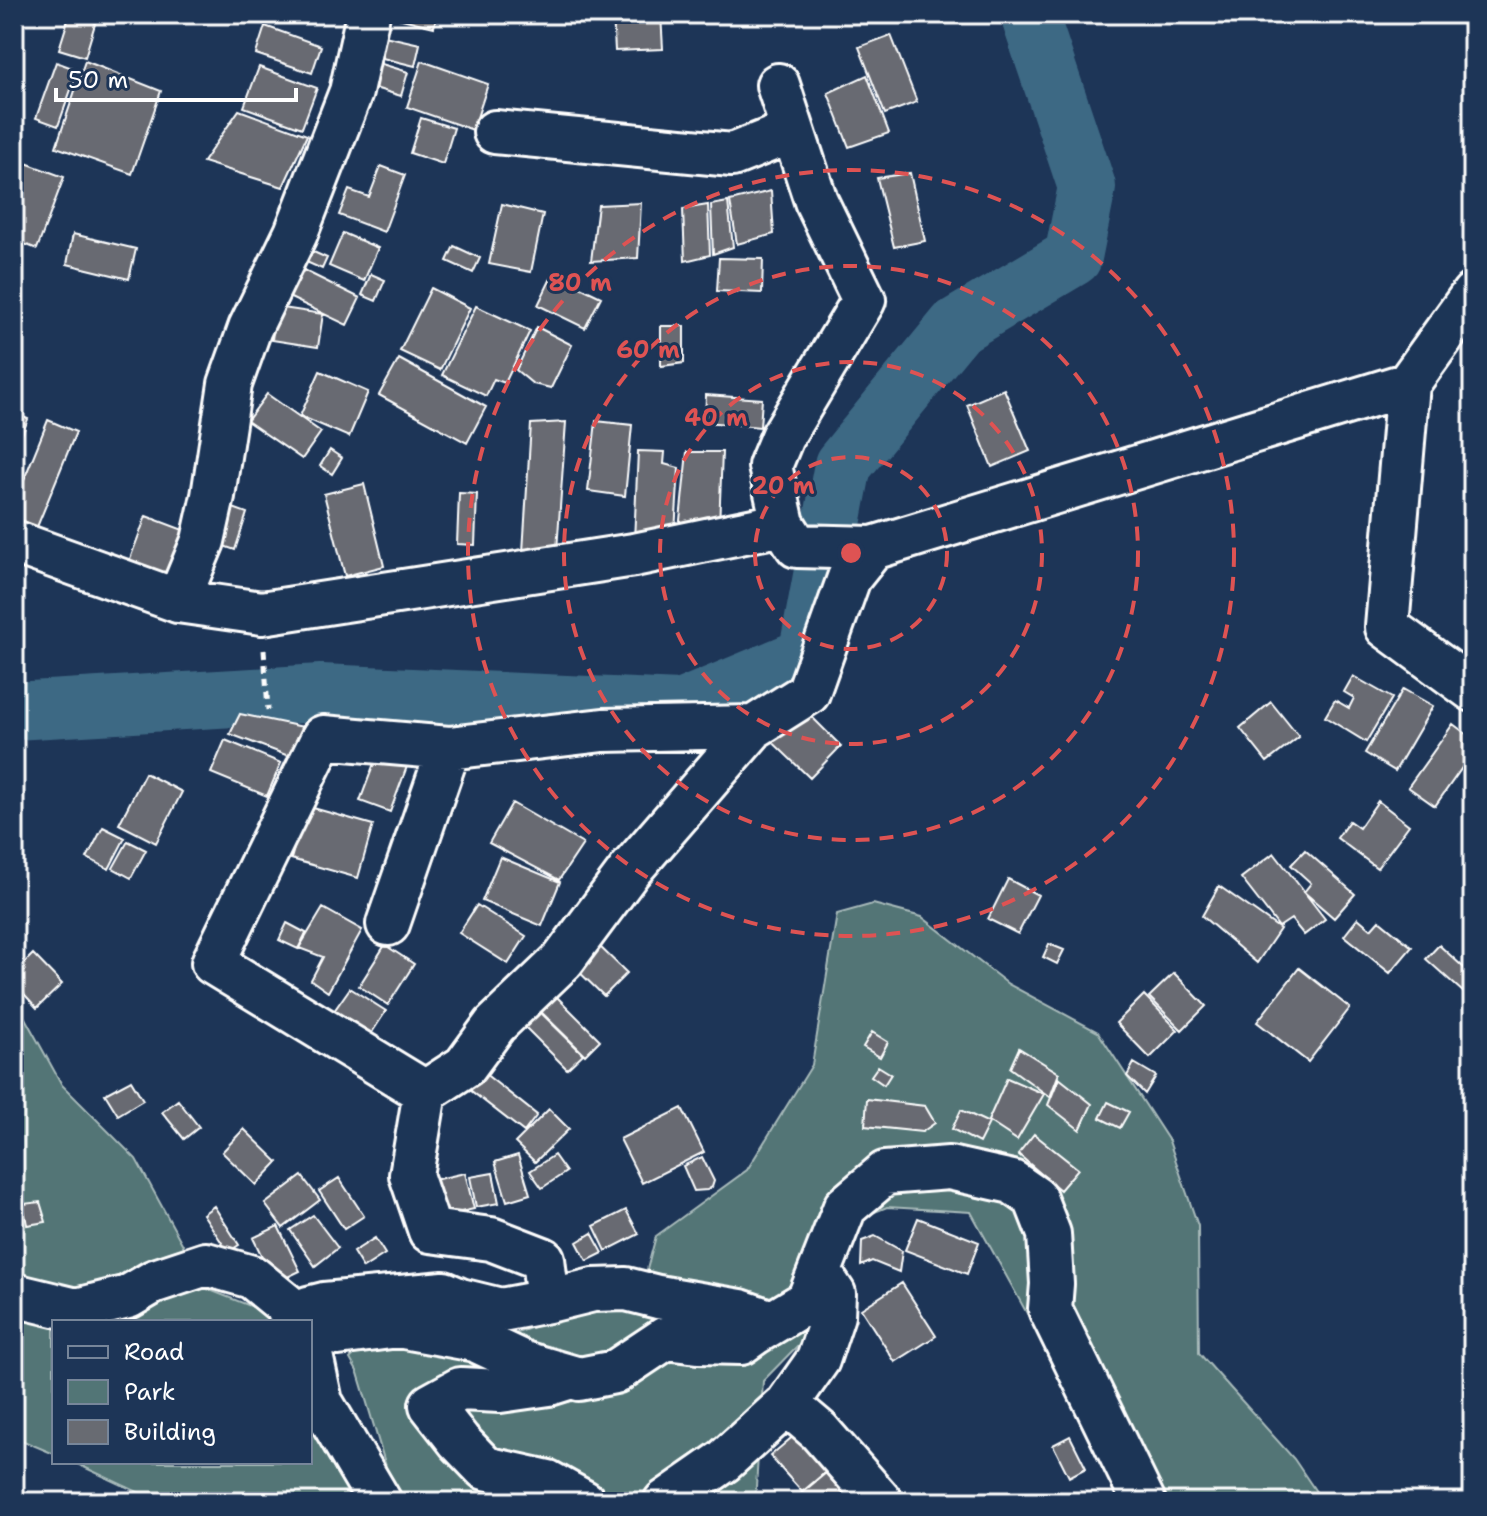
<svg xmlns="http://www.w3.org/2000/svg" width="1487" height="1516" font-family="'Shantell Sans',sans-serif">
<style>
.green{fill:#527576;stroke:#a8baba;stroke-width:2}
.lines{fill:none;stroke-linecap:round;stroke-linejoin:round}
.river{stroke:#3e6984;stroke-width:58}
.building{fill:#686b72;stroke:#fff;stroke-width:2}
.minor-casing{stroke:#fff;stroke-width:48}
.path{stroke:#fff;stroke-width:5;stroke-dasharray:8 6;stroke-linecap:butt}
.minor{stroke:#1d3557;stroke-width:42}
.ring{fill:none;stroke:#de5353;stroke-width:4;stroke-dasharray:14 10}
.centre{fill:#de5353;stroke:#1d3557;stroke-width:4}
.ring-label{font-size:24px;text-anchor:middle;font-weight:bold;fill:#de5353;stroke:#1d3557;stroke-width:6;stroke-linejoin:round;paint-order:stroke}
</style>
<rect width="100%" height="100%" fill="#1d3557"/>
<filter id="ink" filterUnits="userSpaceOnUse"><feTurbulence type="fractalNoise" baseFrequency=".0125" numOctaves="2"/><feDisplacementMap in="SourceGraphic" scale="16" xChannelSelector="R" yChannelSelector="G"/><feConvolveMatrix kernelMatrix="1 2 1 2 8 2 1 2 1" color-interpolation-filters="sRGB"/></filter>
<g filter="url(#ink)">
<path class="green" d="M873,904L922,917L1008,984L1098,1032L1169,1141L1198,1226L1199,1353L1294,1459L1323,1502H1120L1099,1444L971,1212L887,1207L810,1238L802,1341L763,1381L755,1502H406L388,1473L358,1373L350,1359L366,1342L470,1351L609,1298L645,1277L656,1236L747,1170L812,1065L837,914Z
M14,1004L20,1009L62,1085L136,1159L207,1289L266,1312L271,1322H54V1454L14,1437Z
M310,1410L361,1502H159L73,1462H310Z"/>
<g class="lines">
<path class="river" d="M14,711L321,693L680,709L807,656L843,465L956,327L1073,257L1087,187L1029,14"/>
</g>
<path class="building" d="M70,14H98L85,57L59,49Z
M391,14H437L434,27L390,16Z
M613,14H661L663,49L615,51Z
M265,26L321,46L312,73L256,54Z
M371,33L420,44L415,66L366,54Z
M891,35L917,102L885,114L859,47Z
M85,61L161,91L132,174L56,147Z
M422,61L488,84L473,130L407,107Z
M56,62L78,70L58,126L36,118Z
M375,62L408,72L401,96L368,86Z
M259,67L317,88L302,128L244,107Z
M867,75L889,133L849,147L828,93Z
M239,110L307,135L283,187L203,162Z
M421,118L454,128L443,164L410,153Z
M23,162L64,177L37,249L14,240V186Z
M381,166L405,175L384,232L339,215L349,190L369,197Z
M910,173L925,241L894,247L877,178Z
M771,191L774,234L737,244L730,201Z
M728,202L733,247L713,254L711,205Z
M641,203L638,258L591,261L598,205Z
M502,204L543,214L531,272L489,264Z
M708,205L710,255L685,261L683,209Z
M343,233L378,248L364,281L329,266Z
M73,234L136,249L129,279L67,264Z
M454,246L480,258L473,273L447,261Z
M309,250L327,258L322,269L304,261Z
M719,258L763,259L762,293L717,291Z
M293,265L360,298L347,325L280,293Z
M371,274L385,280L376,301L362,295Z
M553,274L601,297L585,328L538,305Z
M431,288L470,308L440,370L400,351Z
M476,306L530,331L505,383L494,379L486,396L442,375Z
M276,307L323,314L318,347L272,340Z
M661,326H684V363L661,366Z
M537,327L572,345L551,388L533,384L516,370Z
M399,359L486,407L467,443L379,395Z
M320,371L368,392L349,437L300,416Z
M1004,389L1030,451L992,467L967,405Z
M267,394L321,432L302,459L247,421Z
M706,395L762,399L760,427L705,422Z
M14,413L28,419L15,453L14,452Z
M48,420L76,432L37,527L14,517V504Z
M596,421L632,425L625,496L588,491Z
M566,422L557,550L523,552L531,424Z
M330,450L342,458L332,474L320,466Z
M638,451L665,452L664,464L679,468L675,532L634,541Z
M687,452H722L719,526L679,530Z
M364,484L384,566L345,576L324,494Z
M459,493L477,494L475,545L457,544Z
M222,504L247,513L235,550L209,541Z
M146,516L186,531L167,582L127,567Z
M1353,676L1392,698L1366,742L1325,717L1335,700L1349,708L1354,698L1344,692Z
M1403,689L1433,706L1395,771L1365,753Z
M1271,702L1299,737L1267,762L1240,728Z
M800,705L841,746L810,778L761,731Z
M240,714L308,728L294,758L230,734Z
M1453,724L1473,739V752L1435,806L1408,787Z
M225,740L281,763L267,796L211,773Z
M379,750L409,761L390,812L360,801Z
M145,773L182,792L156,843L119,824Z
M1378,801L1409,825L1377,868L1337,838L1349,821L1359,828Z
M512,803L583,844L559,880L489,843Z
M306,806L373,825L358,878L291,859Z
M103,827L125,838L109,869L87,858Z
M128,841L146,850L131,878L113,868Z
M1305,850L1355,894L1334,918L1304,892L1311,883L1291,865Z
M1274,853L1325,919L1304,935L1291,919L1279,927L1241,878Z
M500,857L560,882L542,926L482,901Z
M1008,879L1038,895L1018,934L988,919Z
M1219,886L1280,929L1257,963L1202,916Z
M477,905L526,936L508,964L459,933Z
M323,908L362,930L328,992L311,980L323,957L299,948Z
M1358,918L1371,929L1379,920L1412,947L1390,973L1344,936Z
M287,923L306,933L298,949L279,940Z
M595,942L627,973L604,996L572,965Z
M1049,944L1064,950L1057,964L1043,957Z
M385,945L414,964L388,1005L359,986Z
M1439,945L1473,976V1001L1426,959Z
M33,954L62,984L37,1008L14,983V973Z
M1299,968L1350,1008L1308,1062L1257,1022Z
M1174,973L1206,1006L1182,1030L1149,997Z
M547,987L600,1040L585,1055L532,1003Z
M350,988L386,1011L371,1034L334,1011Z
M1144,995L1178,1030L1150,1058L1116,1023Z
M535,1007L583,1054L567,1069L520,1022Z
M872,1032L888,1042L880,1057L863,1047Z
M1019,1048L1059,1073L1050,1097L1010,1068Z
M1134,1063L1156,1076L1145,1094L1127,1076Z
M878,1066L891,1074L884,1085L871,1076Z
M484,1073L537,1115L524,1132L470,1090Z
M1007,1078L1044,1094L1017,1140L988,1121Z
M1059,1078L1092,1104L1080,1130L1048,1105Z
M131,1080L143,1100L118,1115L105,1094Z
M867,1099L925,1106L935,1123L922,1132L865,1126Z
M178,1100L199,1127L184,1139L162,1112Z
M1108,1102L1129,1112L1120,1128L1100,1118Z
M682,1108L704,1152L642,1183L620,1139Z
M549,1109L569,1129L535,1162L515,1143Z
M961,1110L989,1123L979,1143L952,1129Z
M244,1129L278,1162L256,1185L222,1152Z
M1034,1134L1078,1169L1060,1190L1018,1154Z
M518,1155L530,1194L507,1201L495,1162Z
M554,1155L566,1172L542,1188L530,1171Z
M702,1157L714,1181L712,1187L707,1190L694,1191L683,1166Z
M465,1173L474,1209L438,1217L429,1181Z
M493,1173L499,1203L476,1207L470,1177Z
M302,1176L320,1200L283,1228L265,1204Z
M339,1178L364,1216L344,1229L319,1191Z
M40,1202L46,1222L27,1225L23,1204Z
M214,1206L239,1245L228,1252L203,1214Z
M626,1210L639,1234L606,1251L594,1226Z
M313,1215L338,1248L315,1266L290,1230Z
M918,1218L979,1242L967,1274L905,1250Z
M278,1226L300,1271L275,1283L253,1238Z
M592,1233L603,1253L587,1261L577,1242Z
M875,1236L902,1251L899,1272L872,1261L861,1266L862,1241Z
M375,1238L385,1254L363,1268L353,1252Z
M902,1283L936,1336L895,1362L861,1309Z
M803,1428L835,1464L802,1492L770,1456Z
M1070,1436L1086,1468L1069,1477L1053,1445Z
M832,1468L852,1493L840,1502H793L792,1501Z"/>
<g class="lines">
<defs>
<path id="minor" d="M778,85L816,201L864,300L782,437L770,466L783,524
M495,132L732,155L792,131
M1408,384L1473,294
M14,542L178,601L262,613L634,555L783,524L797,546L873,548L1408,384L1387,627L1473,690
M178,601L203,541L213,496L230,384L250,328L296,233L351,92L368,14
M754,727L603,730L449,748L323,737L213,963L425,1092L465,1066L495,1025L563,960L630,870L754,727L808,693L849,578L873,548
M388,924L449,748
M425,1092L411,1175L430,1231L491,1239L543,1259L548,1301
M14,1295L76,1310L128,1297L155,1281L206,1264L252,1277L307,1322
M304,1322L308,1308L324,1304L444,1293L460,1300L501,1310L548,1301L593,1290L626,1289L658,1297L740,1311L772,1322
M310,1323L338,1334L398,1326L475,1340L524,1363L579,1379L615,1372L666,1338L698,1342L741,1343L755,1333L808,1301L845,1207L885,1173L949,1168L1012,1182L1035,1198L1049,1234L1052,1284L1050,1309L1144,1502
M310,1350L321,1402L380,1502
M568,1378L549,1384L500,1391L460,1389L431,1405L459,1441L485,1468L548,1482L584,1502
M787,1404L818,1360L833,1315L834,1294L820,1273
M665,1502L724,1461L787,1404L819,1431L881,1502"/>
</defs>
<use href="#minor" class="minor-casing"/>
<path class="path" d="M264,650L268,710"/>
<use href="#minor" class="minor"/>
</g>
</g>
<g class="ring">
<circle cx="851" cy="553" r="96"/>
<circle cx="851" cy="553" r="191"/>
<circle cx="851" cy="553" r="287"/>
<circle cx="851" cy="553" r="383"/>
</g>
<circle cx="851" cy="553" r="12" class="centre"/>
<g class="ring-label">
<text x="580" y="291">80 m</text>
<text x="648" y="358">60 m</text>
<text x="716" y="426">40 m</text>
<text x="783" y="494">20 m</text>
</g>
<rect width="1487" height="1516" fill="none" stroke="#1d3557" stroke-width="48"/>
<rect x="24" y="24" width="1439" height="1468" fill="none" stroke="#fff" stroke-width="3" filter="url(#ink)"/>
<rect x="52" y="1320" width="260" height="144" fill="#1d3557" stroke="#77869a" stroke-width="2"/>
<rect x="68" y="1346" width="40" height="12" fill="#1d3557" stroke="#77869a" stroke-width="2"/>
<text x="124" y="1360" font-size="24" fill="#ffffff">Road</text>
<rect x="68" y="1380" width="40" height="24" fill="#527576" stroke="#77869a" stroke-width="2"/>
<text x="124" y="1400" font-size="24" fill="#ffffff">Park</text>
<rect x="68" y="1420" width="40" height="24" fill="#686b72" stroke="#77869a" stroke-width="2"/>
<text x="124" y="1440" font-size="24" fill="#ffffff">Building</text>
<path d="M56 88v12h240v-12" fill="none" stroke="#ffffff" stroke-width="4"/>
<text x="68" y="88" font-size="24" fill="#ffffff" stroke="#1d3557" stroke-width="6" paint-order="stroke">50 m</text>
</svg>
